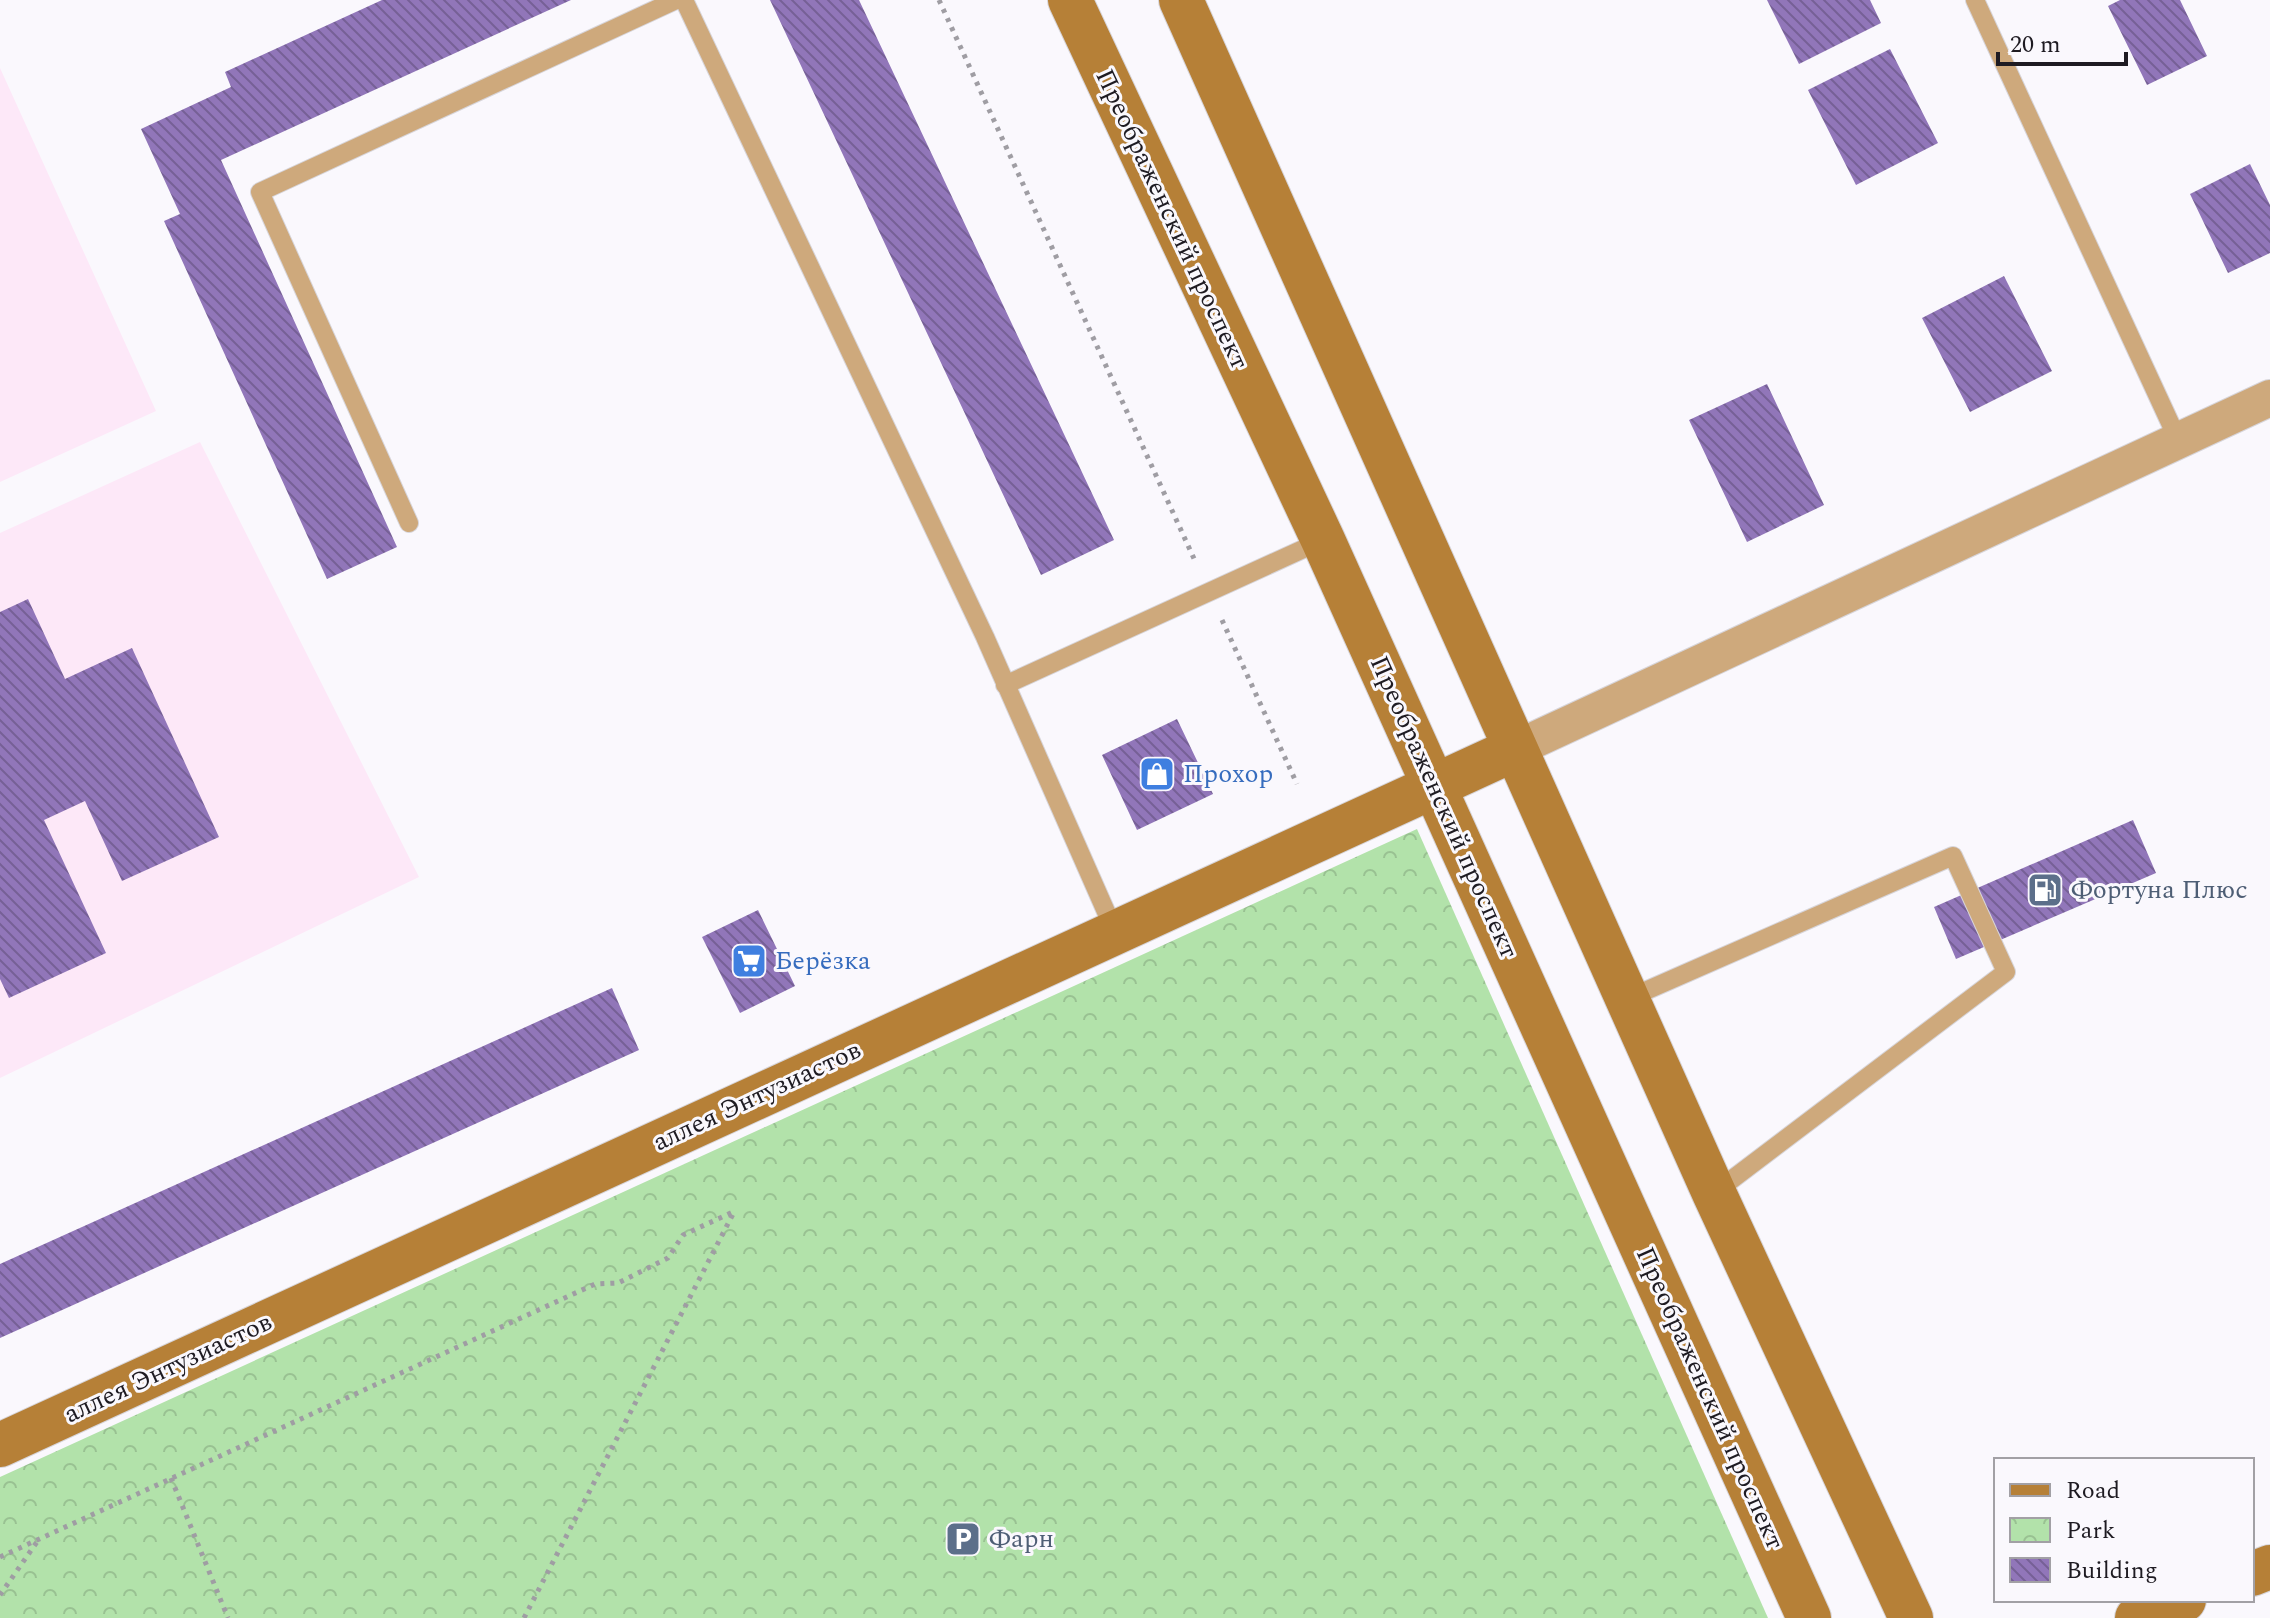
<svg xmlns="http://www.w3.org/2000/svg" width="2270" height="1618" font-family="Spectral,serif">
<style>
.education{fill:#fde8f8}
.park{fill:url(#park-crowns)}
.building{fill:url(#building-back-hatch)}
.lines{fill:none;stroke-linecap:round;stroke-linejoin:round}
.lane-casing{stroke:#d7d5da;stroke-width:20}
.street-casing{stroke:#d7d5da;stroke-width:38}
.secondary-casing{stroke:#d7d5da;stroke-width:46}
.path{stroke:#9f9da3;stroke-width:5;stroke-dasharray:4 6;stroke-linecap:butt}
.lane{stroke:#cea97c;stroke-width:18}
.street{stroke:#cea97c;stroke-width:36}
.secondary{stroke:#b68037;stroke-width:44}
.labels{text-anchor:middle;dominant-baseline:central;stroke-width:6;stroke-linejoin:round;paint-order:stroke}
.street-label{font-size:26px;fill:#1e1b22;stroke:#faf8fd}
.shop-label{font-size:26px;fill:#366cbe;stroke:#faf8fd;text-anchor:start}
.service-label{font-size:26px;fill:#4e5e75;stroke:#faf8fd;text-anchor:start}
</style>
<defs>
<pattern id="park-crowns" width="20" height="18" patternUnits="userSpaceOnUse" patternTransform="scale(2)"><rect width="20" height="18" fill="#b2e2aa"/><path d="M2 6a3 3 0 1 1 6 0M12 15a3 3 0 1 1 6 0" fill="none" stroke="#99c192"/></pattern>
<pattern id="building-back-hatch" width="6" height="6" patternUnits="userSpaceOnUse" patternTransform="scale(2)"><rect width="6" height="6" fill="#9176b9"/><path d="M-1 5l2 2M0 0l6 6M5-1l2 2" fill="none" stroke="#766096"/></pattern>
</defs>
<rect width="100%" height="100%" fill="#faf8fd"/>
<path class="education" d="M0,68L156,411L0,482Z
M200,442L419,877L0,1078V533Z"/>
<path class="park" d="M1417,829L1768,1618H0V1477Z"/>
<path class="building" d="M382,0H571L221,160L397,547L327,579L164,221L180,214L141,129L231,87L225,72Z
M770,0H859L1114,540L1041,575Z
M1767,0H1870L1881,23L1799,64Z
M2120,0H2180L2207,56L2147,85L2108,6Z
M1890,49L1938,143L1856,185L1808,90Z
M2250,164L2270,205V253L2228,273L2190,194Z
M2004,276L2052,371L1970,412L1922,318Z
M1767,384L1824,505L1747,542L1689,420Z
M28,599L65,679L132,648L219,837L122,881L85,801L44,820L106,953L9,998L0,979V612Z
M1177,719L1213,794L1137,830L1102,755Z
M2133,820L2156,873L1956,959L1934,907Z
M758,910L795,986L740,1013L702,937Z
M612,988L639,1050L0,1338V1264Z"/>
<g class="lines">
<defs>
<path id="lane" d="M684,0L985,637L1115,932
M1975,0L2178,440
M409,523L260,192L676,0
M1005,685L1323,540
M1627,999L1953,856L2006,972L1714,1193"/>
<path id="street" d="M1515,749L2270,398"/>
<path id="secondary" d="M1070,0L1323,540L1809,1618
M1181,0L1714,1193L1911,1618
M0,1445L1515,749
M2252,1574L2270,1567
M2137,1618L2184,1600"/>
</defs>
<use href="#lane" class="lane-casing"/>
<use href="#street" class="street-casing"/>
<use href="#secondary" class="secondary-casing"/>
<path class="path" d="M939,0L1196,563
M1222,620L1297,784
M171,1478L228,1618
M0,1557L595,1284L618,1283L668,1258L683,1235L735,1211
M0,1595L39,1539
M524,1618L734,1212"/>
<use href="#lane" class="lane"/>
<use href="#street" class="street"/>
<use href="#secondary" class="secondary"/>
</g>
<defs>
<symbol id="shop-square" viewBox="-11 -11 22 22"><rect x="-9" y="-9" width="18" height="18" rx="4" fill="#3f7fe0" stroke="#faf8fd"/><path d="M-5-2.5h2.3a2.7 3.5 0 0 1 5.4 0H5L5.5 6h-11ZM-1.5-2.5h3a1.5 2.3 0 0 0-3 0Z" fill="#fff"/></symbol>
<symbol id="fuel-square" viewBox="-11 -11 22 22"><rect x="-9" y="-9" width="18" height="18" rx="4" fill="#5c6f8a" stroke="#faf8fd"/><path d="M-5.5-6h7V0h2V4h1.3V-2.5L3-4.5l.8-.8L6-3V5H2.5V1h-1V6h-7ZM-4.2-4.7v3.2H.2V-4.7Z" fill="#fff"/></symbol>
<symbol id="supermarket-square" viewBox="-11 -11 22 22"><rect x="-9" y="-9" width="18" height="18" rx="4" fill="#3f7fe0" stroke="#faf8fd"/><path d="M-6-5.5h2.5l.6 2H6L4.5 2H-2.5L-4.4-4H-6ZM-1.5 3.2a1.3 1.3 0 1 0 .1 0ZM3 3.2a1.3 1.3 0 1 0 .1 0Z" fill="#fff"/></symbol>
<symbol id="parking-square" viewBox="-11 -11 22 22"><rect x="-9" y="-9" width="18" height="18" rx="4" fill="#5c6f8a" stroke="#faf8fd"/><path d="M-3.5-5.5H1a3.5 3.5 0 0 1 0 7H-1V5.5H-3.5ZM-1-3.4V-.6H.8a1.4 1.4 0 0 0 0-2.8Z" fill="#fff"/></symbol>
</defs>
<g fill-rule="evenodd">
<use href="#shop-square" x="1137" y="754" width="40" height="40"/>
<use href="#fuel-square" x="2025" y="870" width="40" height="40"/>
<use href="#supermarket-square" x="729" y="941" width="40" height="40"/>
<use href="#parking-square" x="943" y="1519" width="40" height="40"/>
</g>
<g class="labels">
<g class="street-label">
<text transform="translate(1172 219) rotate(65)">Преображенский проспект</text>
<text transform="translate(1444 807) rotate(66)">Преображенский проспект</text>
<text transform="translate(757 1096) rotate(-25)">аллея Энтузиастов</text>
<text transform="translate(168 1368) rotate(-25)">аллея Энтузиастов</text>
<text transform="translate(1710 1398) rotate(66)">Преображенский проспект</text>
</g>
<g class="shop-label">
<text x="1183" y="774">Прохор</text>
<text x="775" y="961">Берёзка</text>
</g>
<g class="service-label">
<text x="2071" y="890">Фортуна Плюс</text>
<text x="989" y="1539">Фарн</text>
</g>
</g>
<rect x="1994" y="1458" width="260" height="144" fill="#faf8fd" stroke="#a2a0a5" stroke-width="2"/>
<rect x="2010" y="1484" width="40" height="12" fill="#b68037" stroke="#a2a0a5" stroke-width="2"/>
<text x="2066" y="1498" font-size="24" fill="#1e1b22">Road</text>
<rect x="2010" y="1518" width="40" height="24" fill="url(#park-crowns)" stroke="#a2a0a5" stroke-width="2"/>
<text x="2066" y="1538" font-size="24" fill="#1e1b22">Park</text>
<rect x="2010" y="1558" width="40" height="24" fill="url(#building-back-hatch)" stroke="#a2a0a5" stroke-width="2"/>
<text x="2066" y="1578" font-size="24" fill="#1e1b22">Building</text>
<path d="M1998 52v12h128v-12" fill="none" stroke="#1e1b22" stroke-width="4"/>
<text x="2010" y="52" font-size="24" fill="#1e1b22" stroke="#faf8fd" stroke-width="6" paint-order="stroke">20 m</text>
</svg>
